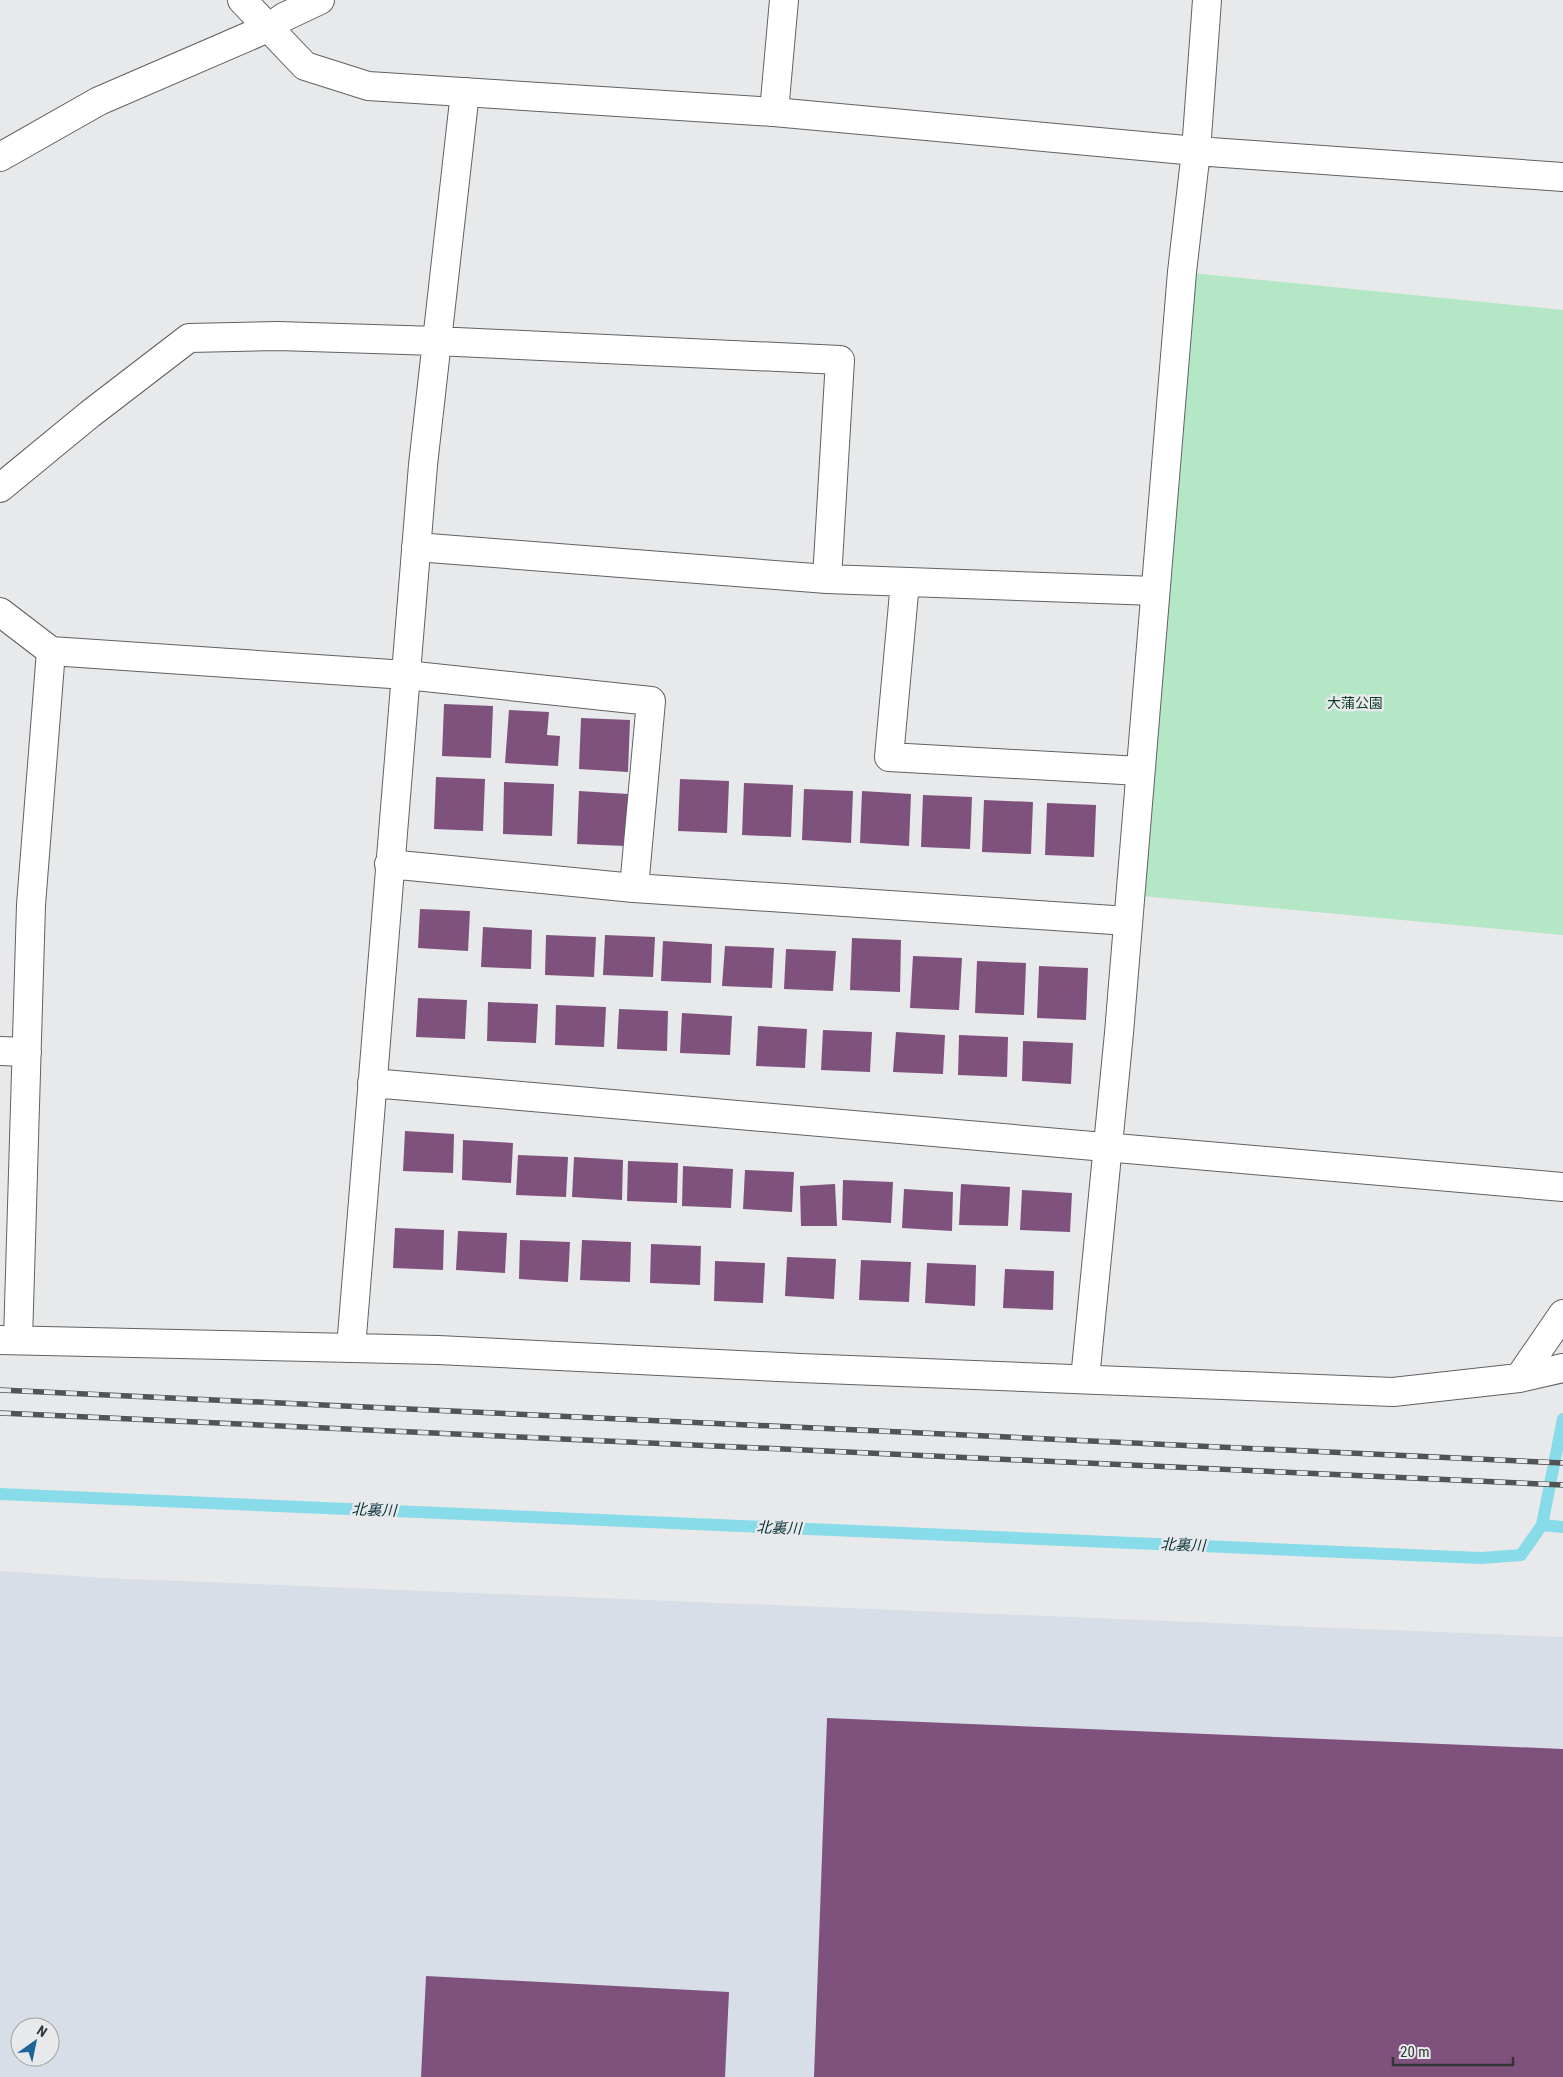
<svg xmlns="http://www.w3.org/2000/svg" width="1563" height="2077" font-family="'Roboto Condensed','Noto Sans JP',sans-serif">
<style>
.built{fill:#d8dee7;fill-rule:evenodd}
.green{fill:#b4e7c6}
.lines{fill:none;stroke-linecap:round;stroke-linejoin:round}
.stream{stroke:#88dbe9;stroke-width:12}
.building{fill:#7e527c}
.minor-casing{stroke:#606163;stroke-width:30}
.tertiary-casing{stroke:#606163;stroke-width:30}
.minor{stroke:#fff;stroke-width:28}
.tertiary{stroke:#fff;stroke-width:28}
.rail-casing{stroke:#525355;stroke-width:5.5}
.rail{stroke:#e7e9eb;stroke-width:4;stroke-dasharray:11;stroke-linecap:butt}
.labels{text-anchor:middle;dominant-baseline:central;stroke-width:5;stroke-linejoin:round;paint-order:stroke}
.park-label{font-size:14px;fill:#0f3f27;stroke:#e7e9eb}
.water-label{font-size:15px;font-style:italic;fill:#083238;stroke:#e7e9eb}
</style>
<rect width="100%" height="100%" fill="#e7e9eb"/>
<path class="built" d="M0,1571L105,1578L1563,1637V2077H0ZM20,2027H50V2057H20Z"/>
<path class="green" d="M1182,272L1563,310V935L1131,895Z"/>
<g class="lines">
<path class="stream" d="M0,1494L1481,1558L1521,1555L1542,1525L1563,1419
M1542,1525L1563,1527"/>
</g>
<path class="building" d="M444,704L493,706L491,758L442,756Z
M509,710L549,712L547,735L560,736L558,766L505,763Z
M581,718L630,720L628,772L579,769Z
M436,777L485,779L483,831L434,829Z
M680,779L729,781L727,833L678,831Z
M504,782L554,784L552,836L503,834Z
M744,783L793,785L791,837L742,835Z
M804,789L853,791L851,843L802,840Z
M579,791L628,794L625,846L577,844Z
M862,791L911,794L909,846L860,843Z
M923,795L972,797L970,849L921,847Z
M984,800L1033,802L1031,854L982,852Z
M1047,803L1096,805L1094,857L1045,855Z
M420,909L470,911L468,951L418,948Z
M483,927L532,930L531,969L481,967Z
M546,935L596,937L594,977L545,975Z
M605,935L655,937L653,977L603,975Z
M852,938L901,940L900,992L850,990Z
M663,941L712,944L711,983L661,981Z
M725,946L774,948L772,988L722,986Z
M786,949L836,951L833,991L784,989Z
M913,956L962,958L959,1010L910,1008Z
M977,961L1026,963L1024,1015L975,1013Z
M1039,966L1088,968L1086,1020L1037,1018Z
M418,998L467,1000L465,1039L416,1037Z
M488,1002L538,1004L536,1043L487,1041Z
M556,1005L606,1007L604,1047L555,1045Z
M619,1009L668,1011L667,1051L617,1049Z
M682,1013L732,1016L730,1055L680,1053Z
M758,1026L807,1029L805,1068L756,1066Z
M823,1030L872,1032L870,1072L821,1070Z
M896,1032L945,1035L943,1074L893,1072Z
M959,1035L1008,1037L1007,1077L958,1075Z
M1023,1041L1073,1043L1071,1084L1022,1081Z
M405,1131L454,1134L453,1173L403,1171Z
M463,1140L513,1143L511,1183L462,1180Z
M518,1155L568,1157L566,1197L516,1195Z
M574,1157L623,1160L622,1200L572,1197Z
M628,1161L678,1163L677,1203L627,1201Z
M683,1166L733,1169L731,1208L682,1206Z
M745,1170L794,1172L792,1212L743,1209Z
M843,1180L893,1182L891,1223L842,1220Z
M835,1184L837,1226H801L800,1186Z
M961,1184L1010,1187L1008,1226L959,1225Z
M904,1189L953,1192L952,1231L902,1228Z
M1022,1190L1072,1193L1070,1232L1020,1230Z
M395,1228L444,1230L443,1270L393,1268Z
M458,1231L507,1233L505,1273L456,1270Z
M520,1240L570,1242L568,1282L519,1279Z
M582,1240L631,1242L630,1282L580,1280Z
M651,1244L701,1246L700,1285L650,1283Z
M787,1257L836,1259L834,1299L785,1296Z
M861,1260L911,1262L909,1302L859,1300Z
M715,1261L765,1263L763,1303L714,1301Z
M927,1263L976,1265L975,1306L925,1303Z
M1005,1269L1054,1271L1053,1310L1003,1308Z
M827,1718L1563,1749V2077H814Z
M426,1976L729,1992L725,2077H421Z"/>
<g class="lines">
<defs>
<path id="minor" d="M774,112L784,0
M0,488L90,414L189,338L278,336L436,341L840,360L827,579L1155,591
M416,547L827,579
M905,582L889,757L1140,771
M0,612L51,651L31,905L18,1340
M51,651L406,675L651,701L634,888L1128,921
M389,864L634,888
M0,1051L27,1052
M372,1083L1563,1187
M0,1340L438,1350L800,1368L1393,1392L1519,1378L1563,1368
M351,1348L423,465L465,92
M1519,1378L1563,1314"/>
<path id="tertiary" d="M242,0L305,66L368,86L774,112L1196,151L1563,177
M0,157L99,101L268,28L284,17L320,0
M1085,1379L1119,1033L1182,272L1196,151L1207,0"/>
</defs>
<use href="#minor" class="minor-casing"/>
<use href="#tertiary" class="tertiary-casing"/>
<use href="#minor" class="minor"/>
<use href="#tertiary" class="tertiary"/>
<defs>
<path id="rail" d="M0,1390L1563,1463
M0,1413L1563,1485"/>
</defs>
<use href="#rail" class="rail-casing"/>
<use href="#rail" class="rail"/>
</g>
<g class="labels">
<g class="park-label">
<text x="1355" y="703">大蒲公園</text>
</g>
<g class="water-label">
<text transform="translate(374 1510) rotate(2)">北裏川</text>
<text transform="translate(779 1528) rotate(2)">北裏川</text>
<text transform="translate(1183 1545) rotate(2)">北裏川</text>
</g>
</g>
<g transform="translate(35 2042) rotate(33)"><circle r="24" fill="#e7e9eb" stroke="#9fa1a3"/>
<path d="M0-4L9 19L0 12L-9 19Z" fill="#1d6599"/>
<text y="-8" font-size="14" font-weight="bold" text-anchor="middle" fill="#343536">N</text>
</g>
<path d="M1393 2057v8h120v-8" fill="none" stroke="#343536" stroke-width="2.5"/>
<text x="1400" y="2057" font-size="15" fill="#343536" stroke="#e7e9eb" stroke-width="4" paint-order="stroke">20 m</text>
</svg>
